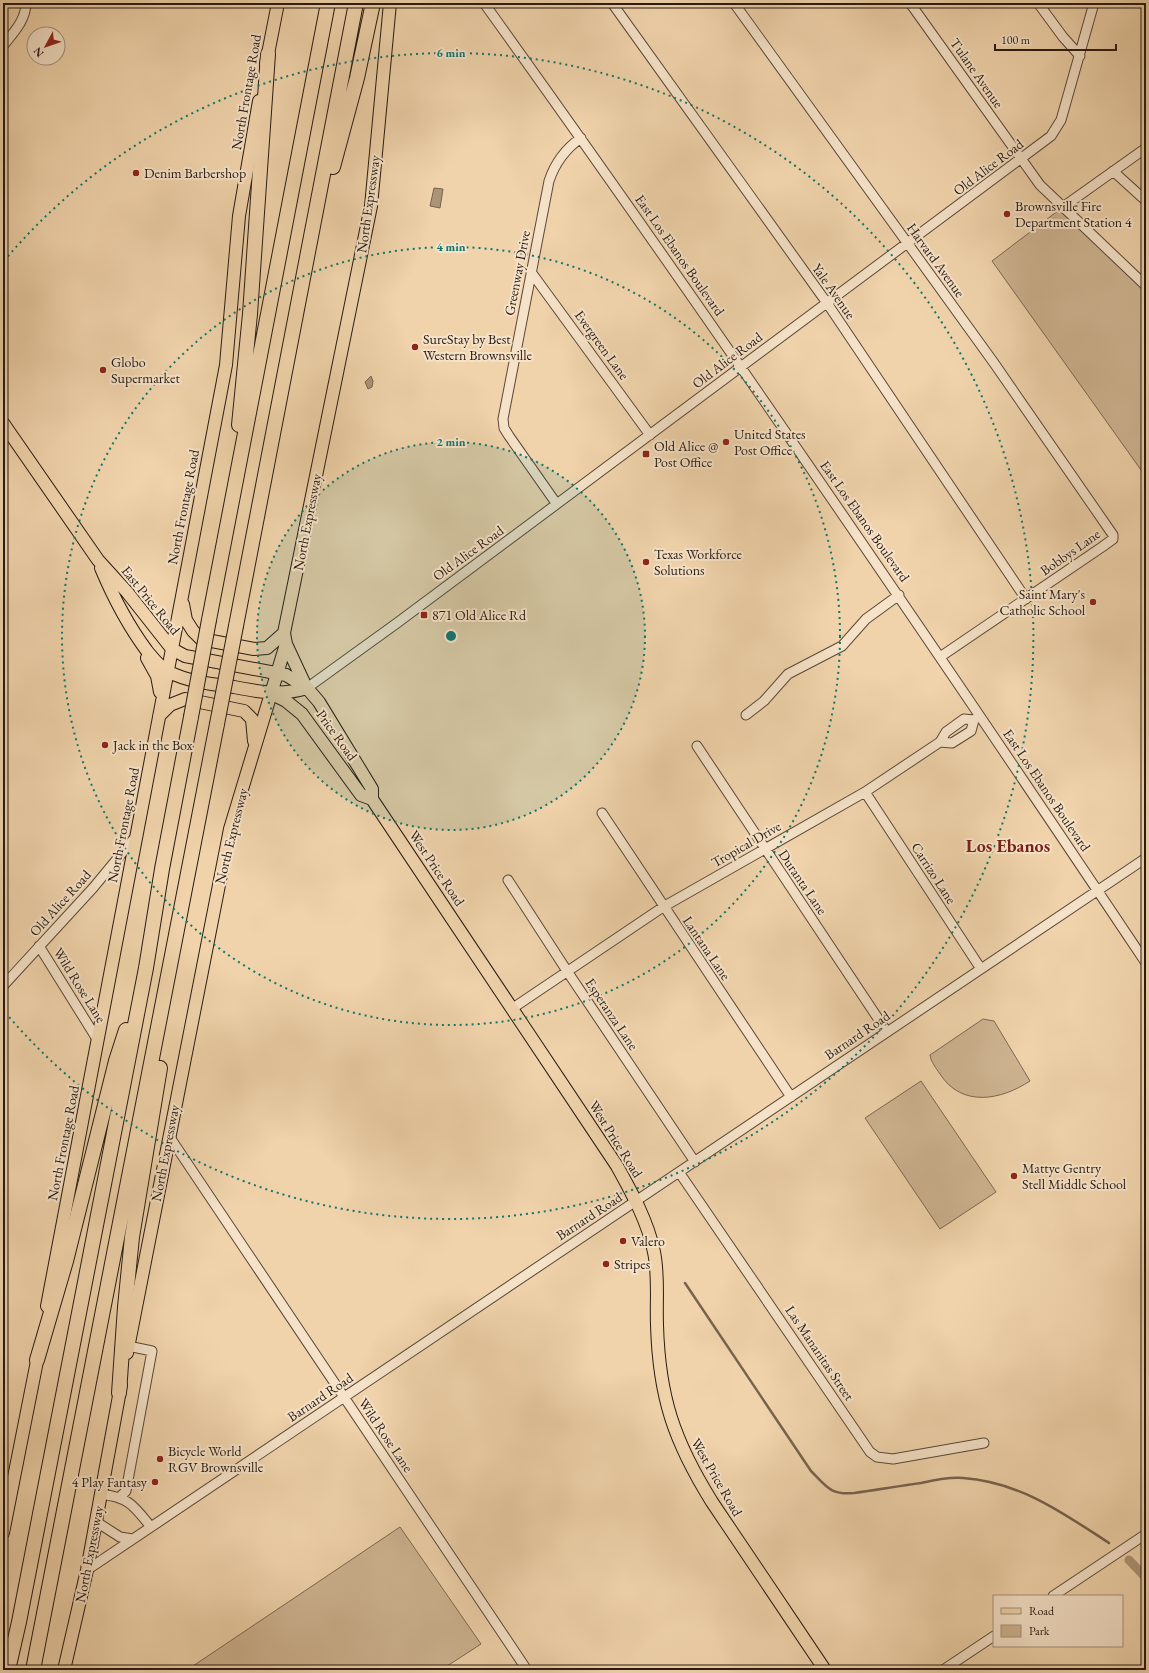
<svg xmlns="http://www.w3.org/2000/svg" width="1149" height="1673" font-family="'EB Garamond',serif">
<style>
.green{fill:#ceb491;stroke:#7b6752}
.water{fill:#ac9477;stroke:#77634f}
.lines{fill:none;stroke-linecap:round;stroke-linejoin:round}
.stream{stroke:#77634f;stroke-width:2.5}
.canal{stroke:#ac9477;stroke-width:9}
.minor-casing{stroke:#5a4838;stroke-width:11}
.major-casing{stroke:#281a12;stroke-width:14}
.highway-casing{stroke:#281a12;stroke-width:16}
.minor{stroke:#f5e2c8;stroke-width:9}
.major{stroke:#f0d3ab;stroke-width:12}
.highway{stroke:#f0d3ab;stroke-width:14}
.highway-bridge-casing{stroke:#281a12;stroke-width:16;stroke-linecap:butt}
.highway-bridge{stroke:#f0d3ab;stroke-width:14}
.ring{fill:none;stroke:#0f766e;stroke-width:2;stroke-dasharray:2 4}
.poi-dot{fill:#8f2418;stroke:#f5e2c8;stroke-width:1.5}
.labels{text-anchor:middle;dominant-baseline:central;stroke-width:4;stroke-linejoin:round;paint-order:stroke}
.street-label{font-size:14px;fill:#281a12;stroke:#f5e2c8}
.poi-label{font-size:14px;fill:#281a12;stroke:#f5e2c8;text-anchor:start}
.district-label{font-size:18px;font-weight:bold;fill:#7a1f14;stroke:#f5e2c8}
.centre{fill:#0f766e;stroke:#f5e2c8;stroke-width:2}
.ring-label{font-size:12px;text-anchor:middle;font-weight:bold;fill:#0f766e;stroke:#f5e2c8;stroke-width:4;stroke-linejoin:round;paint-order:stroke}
</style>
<rect width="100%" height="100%" fill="#f0d3ab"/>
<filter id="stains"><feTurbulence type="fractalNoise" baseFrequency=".005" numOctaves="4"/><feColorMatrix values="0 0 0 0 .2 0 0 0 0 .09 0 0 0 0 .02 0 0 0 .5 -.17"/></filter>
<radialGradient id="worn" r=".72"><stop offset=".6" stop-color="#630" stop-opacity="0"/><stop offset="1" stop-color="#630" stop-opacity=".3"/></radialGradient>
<path class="green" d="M1063,207L1146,286V422L1141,427L1146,433V477L992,261Z
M983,1019L994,1021L1030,1081C1001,1100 962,1108 940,1074C936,1068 931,1062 930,1055Z
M921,1081L996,1192L940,1229L865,1118Z
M400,1527L481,1644L441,1670H187Z"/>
<path class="water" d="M434,188L443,189L440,208L430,206Z
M371,376L373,381L372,387L368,389L365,382Z"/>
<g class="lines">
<path class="stream" d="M685,1283L811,1471C827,1487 830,1495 854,1493C876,1490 899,1486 921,1483C934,1480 949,1477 963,1478C1020,1482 1063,1513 1109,1543"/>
<path class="canal" d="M1129,1560L1146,1578"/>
<defs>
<path id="minor" d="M484,3C711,319 930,640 1146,963
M612,3L827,303L1026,599
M734,3L994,363L1113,535V539L1102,547L940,657
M910,3L1040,185L1146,286
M1038,3L1063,37L1080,56
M3,46C13,33 26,20 26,3
M1113,171L1146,201
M1063,207L1146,148
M531,272L650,435
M556,503L509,436L504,428L503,419L549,181C555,163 565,149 581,138
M307,688L397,623L1051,136L1061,120L1094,3
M746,715L764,701L788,674L842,646L866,619L899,595
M940,742L952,743L971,731L974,720
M697,746L887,1032
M865,792L981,969
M602,813L791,1097
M508,880L567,971L695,1162
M39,946L97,1039
M3,986L93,888L136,836
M513,1008L663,907L865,792L940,742L946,732L964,719L974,720L979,716
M169,1136L527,1670
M679,1172L870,1452L877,1457L893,1459L984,1443
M101,1494C130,1498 133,1505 151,1527
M120,1497L126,1491L152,1351L128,1346
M95,1521L120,1537L133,1539
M87,1570L1146,858
M1053,1596L1146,1534
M943,1670L994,1636"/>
<path id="major" d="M266,64L278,3
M3,423L98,560L127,592L172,649L185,656L286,675L307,688L319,702L372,789V799L617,1166C632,1193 648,1222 654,1252C659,1276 656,1301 657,1325C659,1397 674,1441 712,1502L825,1670
M101,568C114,599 127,624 147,651C153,658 160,668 169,672C189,682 212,684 234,687C259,692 281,696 307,688
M183,604L186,620L193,631L201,639L254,649L267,648L284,633
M286,644L306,687
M147,658L157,676L160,692
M272,694L286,701L302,714L361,795L372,799
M159,716L170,705L185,699L244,711L252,719L254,741
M47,1306L226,365L239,216L259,101
M127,1353L230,829L286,644L284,633L371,206L390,3
M3,1533L39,1351
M64,1670L87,1570L121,1385"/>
<path id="highway" d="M333,167L357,78L373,3
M239,425L250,314L268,54
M209,620L328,3
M236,626L356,3
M37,1360L66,1261L116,1061L126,1030
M119,1393L125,1307L132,1237L160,1068
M8,1670L19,1622L146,968L162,869L191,717
M33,1670L217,724"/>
</defs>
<use href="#minor" class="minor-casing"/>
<use href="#major" class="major-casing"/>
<use href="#highway" class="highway-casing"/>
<use href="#minor" class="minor"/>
<use href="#major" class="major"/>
<use href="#highway" class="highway"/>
<defs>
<path id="highway-bridge" d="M191,717L209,620
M217,724L236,626"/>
</defs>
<use href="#highway-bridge" class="highway-bridge-casing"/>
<use href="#highway-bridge" class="highway-bridge"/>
</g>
<circle cx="451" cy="636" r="194" fill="#0f766e" fill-opacity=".12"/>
<g class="ring">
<circle cx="451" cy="636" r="194"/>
<circle cx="451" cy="636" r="389"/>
<path d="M4 261A583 583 0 1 1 4 1011"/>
</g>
<g class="poi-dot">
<circle cx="136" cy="173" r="4"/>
<circle cx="1007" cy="214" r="4"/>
<circle cx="415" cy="347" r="4"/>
<circle cx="103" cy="370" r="4"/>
<circle cx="726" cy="442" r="4"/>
<rect x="642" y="450" width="8" height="8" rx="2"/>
<circle cx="646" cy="562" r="4"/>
<circle cx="1093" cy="602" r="4"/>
<rect x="420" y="611" width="8" height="8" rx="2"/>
<circle cx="105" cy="745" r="4"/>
<circle cx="1014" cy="1176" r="4"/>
<circle cx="623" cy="1241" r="4"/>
<circle cx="606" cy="1264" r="4"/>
<circle cx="160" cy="1459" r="4"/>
<circle cx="155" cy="1482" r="4"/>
</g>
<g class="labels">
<g class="street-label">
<text transform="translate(977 73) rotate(55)">Tulane Avenue</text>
<text transform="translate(246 92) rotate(-80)">North Frontage Road</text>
<text transform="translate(988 167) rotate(-37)">Old Alice Road</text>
<text transform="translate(368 204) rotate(-82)">North Expressway</text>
<text transform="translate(680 255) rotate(55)">East Los Ebanos Boulevard</text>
<text transform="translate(936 260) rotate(54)">Harvard Avenue</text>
<text transform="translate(517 273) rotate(-79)">Greenway Drive</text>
<text transform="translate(834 291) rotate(55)">Yale Avenue</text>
<text transform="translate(602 345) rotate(54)">Evergreen Lane</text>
<text transform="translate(727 360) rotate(-37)">Old Alice Road</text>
<text transform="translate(183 507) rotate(-79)">North Frontage Road</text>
<text transform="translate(865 521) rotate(55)">East Los Ebanos Boulevard</text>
<text transform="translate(307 522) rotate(-79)">North Expressway</text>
<text transform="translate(1070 552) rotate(-35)">Bobbys Lane</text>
<text transform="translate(468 553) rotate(-36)">Old Alice Road</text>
<text transform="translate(151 600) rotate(51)">East Price Road</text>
<text transform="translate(337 735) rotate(54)">Price Road</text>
<text transform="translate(1047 790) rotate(56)">East Los Ebanos Boulevard</text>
<text transform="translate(123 825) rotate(-79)">North Frontage Road</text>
<text transform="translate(231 836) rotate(-76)">North Expressway</text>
<text transform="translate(746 844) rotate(-30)">Tropical Drive</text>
<text transform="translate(437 868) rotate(56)">West Price Road</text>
<text transform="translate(934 873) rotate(57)">Carrizo Lane</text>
<text transform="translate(803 882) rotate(56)">Duranta Lane</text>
<text transform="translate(60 903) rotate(-48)">Old Alice Road</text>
<text transform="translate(707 948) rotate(56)">Lantana Lane</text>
<text transform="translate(80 985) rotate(58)">Wild Rose Lane</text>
<text transform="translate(612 1014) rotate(56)">Esperanza Lane</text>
<text transform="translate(857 1035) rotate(-34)">Barnard Road</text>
<text transform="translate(616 1139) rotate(58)">West Price Road</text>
<text transform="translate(63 1143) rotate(-79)">North Frontage Road</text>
<text transform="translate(165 1153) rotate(-79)">North Expressway</text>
<text transform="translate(589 1216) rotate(-33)">Barnard Road</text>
<text transform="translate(820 1353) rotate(56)">Las Mananitas Street</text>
<text transform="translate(320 1397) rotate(-34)">Barnard Road</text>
<text transform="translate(386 1435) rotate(56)">Wild Rose Lane</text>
<text transform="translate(717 1477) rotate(60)">West Price Road</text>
<text transform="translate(89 1554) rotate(-79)">North Expressway</text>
</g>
<g class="poi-label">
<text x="144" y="173">Denim Barbershop</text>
<text x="1015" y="206">Brownsville Fire<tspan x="1015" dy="16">Department Station 4</tspan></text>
<text x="423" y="339">SureStay by Best<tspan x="423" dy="16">Western Brownsville</tspan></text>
<text x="111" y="362">Globo<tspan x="111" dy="16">Supermarket</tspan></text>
<text x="734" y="434">United States<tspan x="734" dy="16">Post Office</tspan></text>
<text x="654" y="446">Old Alice @<tspan x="654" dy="16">Post Office</tspan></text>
<text x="654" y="554">Texas Workforce<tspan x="654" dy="16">Solutions</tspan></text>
<text x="1085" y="594" text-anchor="end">Saint Mary's<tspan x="1085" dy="16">Catholic School</tspan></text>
<text x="432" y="615">871 Old Alice Rd</text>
<text x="113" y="745">Jack in the Box</text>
<text x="1022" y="1168">Mattye Gentry<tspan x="1022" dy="16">Stell Middle School</tspan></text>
<text x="631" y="1241">Valero</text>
<text x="614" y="1264">Stripes</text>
<text x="168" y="1451">Bicycle World<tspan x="168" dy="16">RGV Brownsville</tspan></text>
<text x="147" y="1482" text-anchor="end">4 Play Fantasy</text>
</g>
<g class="district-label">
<text x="1008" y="845">Los Ebanos</text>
</g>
</g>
<circle cx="451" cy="636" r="6" class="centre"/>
<g class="ring-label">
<text x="451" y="57">6 min</text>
<text x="451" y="251">4 min</text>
<text x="451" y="446">2 min</text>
</g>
<rect width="1149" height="1673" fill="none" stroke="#f0d3ab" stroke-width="16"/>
<rect x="4" y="4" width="1141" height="1665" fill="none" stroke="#281a12" stroke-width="2"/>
<rect x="8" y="8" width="1133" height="1657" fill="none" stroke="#281a12"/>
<rect x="993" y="1595" width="130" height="52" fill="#f5e2c8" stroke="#a3927f"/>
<rect x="1001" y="1608" width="20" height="6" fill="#f0d3ab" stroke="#a3927f"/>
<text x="1029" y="1615" font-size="12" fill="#281a12">Road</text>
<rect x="1001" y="1625" width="20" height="12" fill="#ceb491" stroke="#a3927f"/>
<text x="1029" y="1635" font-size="12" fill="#281a12">Park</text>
<g transform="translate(46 46) rotate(230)"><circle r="19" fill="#f5e2c8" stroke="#a3927f"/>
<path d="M0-3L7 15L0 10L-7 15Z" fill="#8f2418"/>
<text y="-6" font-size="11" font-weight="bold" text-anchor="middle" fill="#281a12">N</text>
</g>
<path d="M995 44v6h121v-6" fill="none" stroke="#281a12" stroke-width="2"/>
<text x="1001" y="44" font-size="12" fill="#281a12" stroke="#f5e2c8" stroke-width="3" paint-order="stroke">100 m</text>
<rect width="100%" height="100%" filter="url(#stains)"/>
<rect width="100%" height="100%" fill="url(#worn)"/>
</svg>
